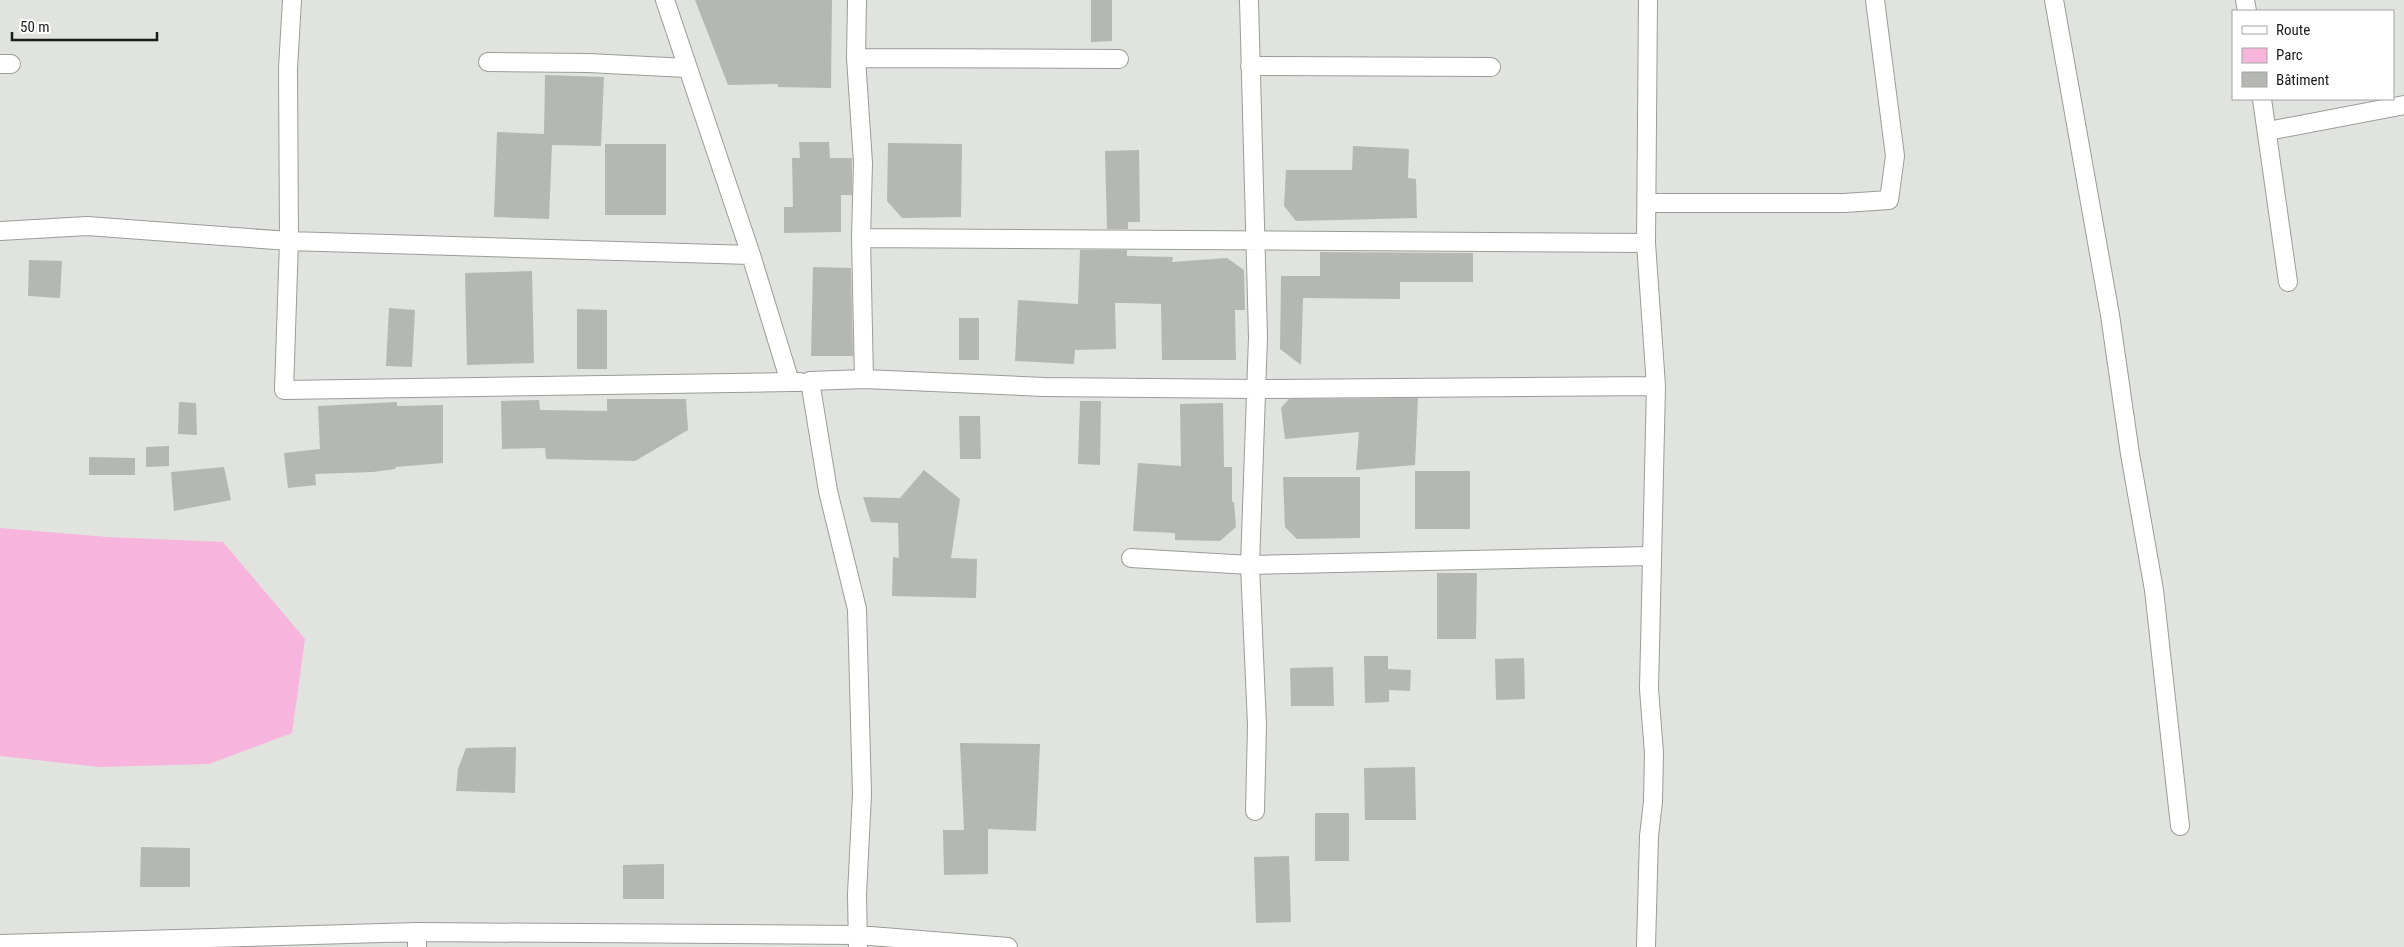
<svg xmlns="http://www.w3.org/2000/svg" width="2404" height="947" font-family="'Roboto Condensed',sans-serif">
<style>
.green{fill:#f7b5dd}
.building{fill:#b5b7b2}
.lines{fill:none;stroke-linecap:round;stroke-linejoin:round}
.street-casing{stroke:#9b9c98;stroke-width:20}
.street{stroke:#fff;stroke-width:18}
</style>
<rect width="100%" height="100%" fill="#e1e3de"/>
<path class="green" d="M0,528L108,537L223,542L305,639L292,733L209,764L99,767L0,756Z"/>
<path class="building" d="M695,0H832L831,88L778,87V84L728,85Z
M1091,0H1112V41L1091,42Z
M545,75L604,77L601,146L552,145L549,219L494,217L497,132L544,134Z
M799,142H829L830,158H852V195H841V232L784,233V207H793L792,158H800Z
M888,143L962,144L961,217L902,218L887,201Z
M605,144H666V215H605Z
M1353,146L1409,149L1408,178L1416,179L1417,218L1296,221L1284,206L1286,170H1352Z
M1139,150L1140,222H1128V229H1107L1105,151Z
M1080,250H1127V256L1173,257L1172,262L1227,258L1244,270L1245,310H1235L1236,360H1162L1161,304L1127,303H1115L1116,349L1075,350L1074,364L1015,361L1018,300L1078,304Z
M1320,252L1473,253V282H1400V299L1303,298L1301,365L1280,349L1281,276H1320Z
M29,260L62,261L60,298L28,296Z
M813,267L851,268L853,356H811Z
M532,271L534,363L467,365L465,273Z
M389,308L415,310L412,367L386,366Z
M577,309L607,310V369H577Z
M959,318H979V360H959Z
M1418,398L1415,465L1356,470L1359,432L1285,439L1281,408L1289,399Z
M607,399H686L688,430L635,461L546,459L545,448L502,449L501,401L539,400L540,410L607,411Z
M1080,401H1101L1100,465L1078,464Z
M179,402L196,403L197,435L178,434Z
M397,402V406L443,405V463L396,467L395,469L373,472L315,474L316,485L288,488L284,453L320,449L318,406Z
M1223,403L1224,467H1232V502H1234L1236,527L1220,541L1175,540V533L1133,531L1138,463L1181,466L1180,404Z
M959,416H980L981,459H960Z
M169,446V466L146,467V447Z
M89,457L135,458V475H89Z
M224,467L231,500L174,511L171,472Z
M924,470L960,499L951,558L977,559L976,598L892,596L893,557L899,558L898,523L871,522L863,497L900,498Z
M1415,471H1470V529H1415Z
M1283,477H1360V538L1297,539L1285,527Z
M1437,573H1477L1476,639H1437Z
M1364,656H1388V669L1411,670L1410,691L1389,690V702L1365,703Z
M1524,658L1525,699L1496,700L1495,659Z
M1333,667L1334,706H1291L1290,668Z
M960,743L1040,744L1036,831L988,829V874L944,875L943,830H964Z
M516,747L515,793L456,791L458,769L466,748Z
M1415,767L1416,820H1365L1364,768Z
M1315,813H1349V861H1315Z
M141,847L190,848V887H140Z
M1289,856L1291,922L1256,923L1254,857Z
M664,864V899H623V865Z"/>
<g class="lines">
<defs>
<path id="street" d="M292,0L288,68L289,241L284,390L790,382
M665,0L751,255L790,382H800
M857,0L856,58L863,163L861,238L864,379L810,381L828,491L857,609L862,794L857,894L858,947
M1249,0L1258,337L1250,565L1257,725L1255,811
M2054,0L2110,315L2130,454L2154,590L2180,826
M2245,0L2247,11
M856,58L1119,59
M488,62L588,63L687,68
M0,64H11
M1250,66L1491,67
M2262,99L2288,282
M2268,131L2404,105
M1648,203H1844L1889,200L1895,156L1875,0
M0,231L87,226L289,241L751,255
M861,238L1646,243
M864,379L1044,387L1257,389L1656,386
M1131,558L1250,565L1651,556
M417,932V947
M0,944L417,932L858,935L1008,947
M1646,947L1649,836L1653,802L1654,753L1649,689L1656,386L1646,243L1648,0"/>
</defs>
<use href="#street" class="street-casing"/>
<use href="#street" class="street"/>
</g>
<rect x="2232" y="10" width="162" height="90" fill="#ffffff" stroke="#a4a4a3"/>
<rect x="2242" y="26" width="25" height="8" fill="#ffffff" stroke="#a4a4a3"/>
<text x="2276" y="35" font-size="15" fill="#1b1b1a">Route</text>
<rect x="2242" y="48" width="25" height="15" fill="#f7b5dd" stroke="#a4a4a3"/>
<text x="2276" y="60" font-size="15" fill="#1b1b1a">Parc</text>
<rect x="2242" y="72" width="25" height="15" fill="#b5b7b2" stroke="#a4a4a3"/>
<text x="2276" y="85" font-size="15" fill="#1b1b1a">Bâtiment</text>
<path d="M12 32v8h145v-8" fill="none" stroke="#1b1b1a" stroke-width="2.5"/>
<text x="20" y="32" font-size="15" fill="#1b1b1a" stroke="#ffffff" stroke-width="4" paint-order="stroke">50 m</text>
</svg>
